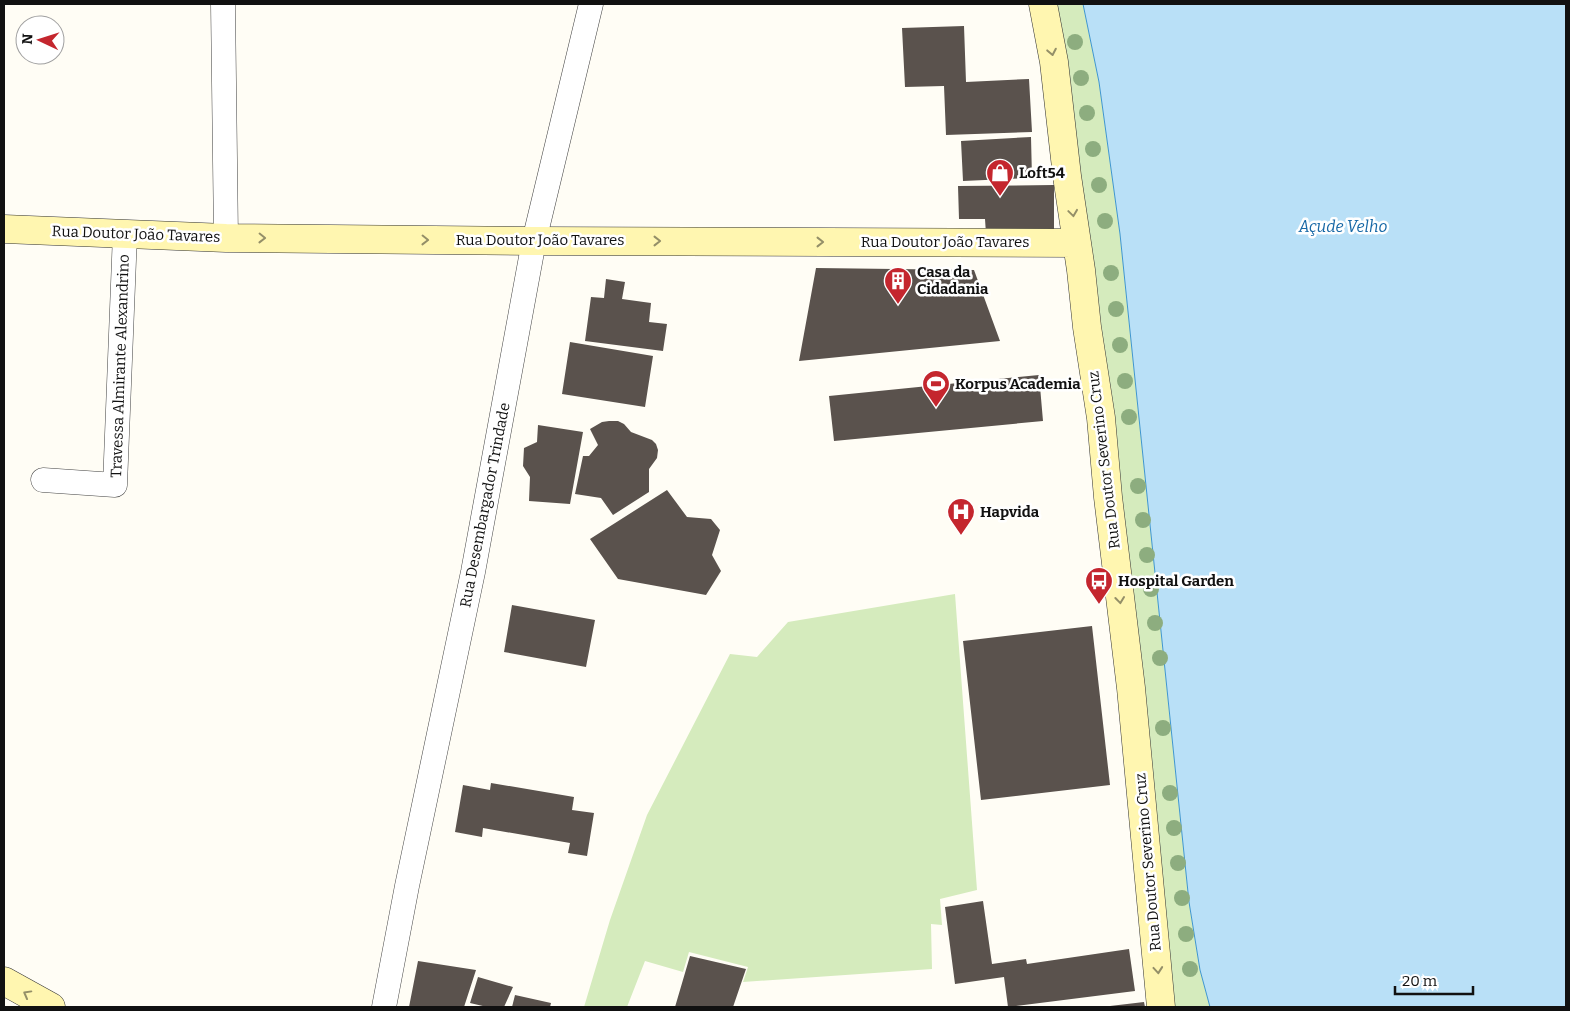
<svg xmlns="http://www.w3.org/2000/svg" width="1570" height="1011" font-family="Bitter,serif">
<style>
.green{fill:#d5ebbd}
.water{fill:#b9e0f7;stroke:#3f96cf}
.building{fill:#5a524d}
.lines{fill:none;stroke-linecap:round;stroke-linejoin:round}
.street-casing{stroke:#444;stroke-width:25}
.secondary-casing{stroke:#333;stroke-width:29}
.street{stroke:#fff;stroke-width:24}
.secondary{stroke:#fff6b0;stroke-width:28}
.tree{fill:#8dad7f}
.oneway{stroke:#948f68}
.labels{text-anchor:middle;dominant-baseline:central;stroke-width:5;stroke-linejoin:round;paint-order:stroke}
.poi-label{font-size:15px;font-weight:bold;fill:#111;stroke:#fff;text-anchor:start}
.street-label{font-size:15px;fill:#111;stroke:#fff}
.water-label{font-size:16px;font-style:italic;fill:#1768a6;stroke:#fff}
</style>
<rect width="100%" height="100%" fill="#fffdf5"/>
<path class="green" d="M1050,4H1083L1099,82L1120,234L1189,902L1200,970L1210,1007H1175L1149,762Z
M955,594L977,890L940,899L942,925L931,924L932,969L743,982L748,967L689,952L683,972L645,961L627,1007H584L610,920L647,815L730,654L757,657L788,622Z"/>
<path class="water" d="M1083,4H1566V1007H1210L1200,970L1189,902L1120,234L1099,82Z"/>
<path class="building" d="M964,26L966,82L1029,79L1032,132L946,135L944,86L905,87L902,28Z
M1031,137L1032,178L963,181L961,141Z
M1054,185V233L986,234L985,219H959L958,186Z
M816,268L974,270L1000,341L799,361Z
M606,279L625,282L622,299L651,303L649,322L667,324L663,351L585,341L591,297L604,298Z
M570,342L653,356L645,407L562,394Z
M1039,375L1043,421L834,441L829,396Z
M609,421H618L624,424L631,432L652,440L656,444L658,450L657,458L649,469V492L613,515L601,498L575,494L583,456H589L598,445L590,429L602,422Z
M538,425L583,432L570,504L529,501L530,477L523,466L524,448L537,442Z
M667,490L687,517L711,519L720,530L712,555L721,571L706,595L618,579L590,539Z
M512,605L595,620L586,667L504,652Z
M1092,626L1110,785L981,800L963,641Z
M491,783L574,797L572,810L594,813L587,856L568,853L570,843L483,828L482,837L455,832L463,785L490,790Z
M983,901L992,964L1026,959L1027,964L1129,949L1135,991L1008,1007L1004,977L955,984L945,907Z
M690,956L746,969L733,1007H675Z
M418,961L476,970L464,1007H409Z
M478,977L513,987L504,1007H487L470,1003Z
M515,995L551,1003L550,1007H512Z
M1144,1002L1145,1007H1110V1006Z"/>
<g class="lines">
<defs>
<path id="street" d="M223,4L226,238
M43,480L115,485L125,234
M384,1007L407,886L473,572L534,241L591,4"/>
<path id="secondary" d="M1043,4L1054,62L1067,176L1081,270L1087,327L1101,418L1108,497L1131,688L1161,1007
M4,229L226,238L534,241L1077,243
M4,981L51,1007"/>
</defs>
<use href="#street" class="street-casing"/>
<use href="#secondary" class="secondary-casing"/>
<use href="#street" class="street"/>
<use href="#secondary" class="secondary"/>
</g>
<g class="tree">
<circle cx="1075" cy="42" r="8"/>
<circle cx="1081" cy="78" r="8"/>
<circle cx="1087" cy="113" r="8"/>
<circle cx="1093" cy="149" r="8"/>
<circle cx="1099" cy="185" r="8"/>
<circle cx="1105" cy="221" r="8"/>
<circle cx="1111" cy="273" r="8"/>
<circle cx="1116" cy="309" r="8"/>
<circle cx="1120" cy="345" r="8"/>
<circle cx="1125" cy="381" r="8"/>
<circle cx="1129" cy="417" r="8"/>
<circle cx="1138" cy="486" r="8"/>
<circle cx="1143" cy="520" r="8"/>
<circle cx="1147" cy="555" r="8"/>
<circle cx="1151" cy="589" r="8"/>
<circle cx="1155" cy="623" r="8"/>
<circle cx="1160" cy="658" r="8"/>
<circle cx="1163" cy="728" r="8"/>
<circle cx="1170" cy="793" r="8"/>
<circle cx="1174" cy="828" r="8"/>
<circle cx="1178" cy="863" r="8"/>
<circle cx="1182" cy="898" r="8"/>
<circle cx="1186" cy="934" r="8"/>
<circle cx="1190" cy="969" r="8"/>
</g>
<defs><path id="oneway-chevron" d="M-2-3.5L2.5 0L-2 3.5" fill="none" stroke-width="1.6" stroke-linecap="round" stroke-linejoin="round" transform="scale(1.25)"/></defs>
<g class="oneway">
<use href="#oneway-chevron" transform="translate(1052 52) rotate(79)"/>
<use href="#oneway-chevron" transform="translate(1073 213) rotate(82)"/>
<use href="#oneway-chevron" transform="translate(262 238) rotate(1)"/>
<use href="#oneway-chevron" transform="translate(425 240) rotate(1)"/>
<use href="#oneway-chevron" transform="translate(657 241)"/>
<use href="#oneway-chevron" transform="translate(820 242)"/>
<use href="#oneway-chevron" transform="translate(1120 600) rotate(83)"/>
<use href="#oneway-chevron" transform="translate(1158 970) rotate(85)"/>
<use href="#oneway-chevron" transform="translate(27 994) rotate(-151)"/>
</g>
<defs>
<symbol id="shop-pin" viewBox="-11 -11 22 30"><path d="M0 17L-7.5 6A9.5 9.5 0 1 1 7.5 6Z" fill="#c4262e" stroke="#fff"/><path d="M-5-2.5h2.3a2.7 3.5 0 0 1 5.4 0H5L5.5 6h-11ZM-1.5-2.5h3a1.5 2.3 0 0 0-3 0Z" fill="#fff"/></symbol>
<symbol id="building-pin" viewBox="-11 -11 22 30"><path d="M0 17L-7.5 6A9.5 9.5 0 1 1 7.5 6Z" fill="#c4262e" stroke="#fff"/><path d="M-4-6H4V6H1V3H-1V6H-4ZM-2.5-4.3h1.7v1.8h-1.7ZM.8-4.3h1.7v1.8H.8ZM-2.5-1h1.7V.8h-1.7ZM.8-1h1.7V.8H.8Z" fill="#fff"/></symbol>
<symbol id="stadium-pin" viewBox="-11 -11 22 30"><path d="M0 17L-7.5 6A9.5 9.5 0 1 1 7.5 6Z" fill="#c4262e" stroke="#fff"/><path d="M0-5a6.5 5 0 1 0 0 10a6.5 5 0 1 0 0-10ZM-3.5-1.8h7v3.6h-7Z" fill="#fff"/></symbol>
<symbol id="hospital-pin" viewBox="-11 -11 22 30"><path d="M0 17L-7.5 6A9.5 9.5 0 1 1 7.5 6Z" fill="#c4262e" stroke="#fff"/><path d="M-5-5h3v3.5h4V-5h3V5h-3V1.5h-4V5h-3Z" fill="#fff"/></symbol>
<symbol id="bus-pin" viewBox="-11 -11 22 30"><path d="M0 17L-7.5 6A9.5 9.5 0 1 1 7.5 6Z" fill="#c4262e" stroke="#fff"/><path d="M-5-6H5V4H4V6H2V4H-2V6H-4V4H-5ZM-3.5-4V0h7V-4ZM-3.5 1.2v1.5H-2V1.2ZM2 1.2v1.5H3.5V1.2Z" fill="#fff"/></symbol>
</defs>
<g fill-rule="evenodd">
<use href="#shop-pin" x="984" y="157" width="32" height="43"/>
<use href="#building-pin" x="882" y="265" width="32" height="43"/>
<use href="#stadium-pin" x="920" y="368" width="32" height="43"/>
<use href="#hospital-pin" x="945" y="496" width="32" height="43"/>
<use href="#bus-pin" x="1083" y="565" width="32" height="43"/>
</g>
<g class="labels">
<g class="poi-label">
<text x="1019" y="173">Loft54</text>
<text x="917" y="272">Casa da<tspan x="917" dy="17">Cidadania</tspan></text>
<text x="955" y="384">Korpus Academia</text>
<text x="980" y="512">Hapvida</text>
<text x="1118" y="581">Hospital Garden</text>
</g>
<g class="street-label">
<text transform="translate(136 234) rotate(2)">Rua Doutor João Tavares</text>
<text x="540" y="240">Rua Doutor João Tavares</text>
<text x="945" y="242">Rua Doutor João Tavares</text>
<text transform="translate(120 366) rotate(-88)">Travessa Almirante Alexandrino</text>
<text transform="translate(1104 460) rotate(-97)">Rua Doutor Severino Cruz</text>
<text transform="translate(485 505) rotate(-79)">Rua Desembargador Trindade</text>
<text transform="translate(1148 862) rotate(-95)">Rua Doutor Severino Cruz</text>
</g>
<g class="water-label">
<text x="1343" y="226">Açude Velho</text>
</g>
</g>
<rect width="1570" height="1011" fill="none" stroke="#111111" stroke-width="10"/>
<g transform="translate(40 40) rotate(274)"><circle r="24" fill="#ffffff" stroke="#a0a0a0"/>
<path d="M0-4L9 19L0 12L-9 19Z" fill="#c4262e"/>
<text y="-8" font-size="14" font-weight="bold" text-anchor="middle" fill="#111111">N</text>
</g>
<path d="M1395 986v8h78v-8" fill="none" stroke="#111111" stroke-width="2.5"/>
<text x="1402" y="986" font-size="15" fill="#111111" stroke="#ffffff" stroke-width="4" paint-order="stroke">20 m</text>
</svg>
